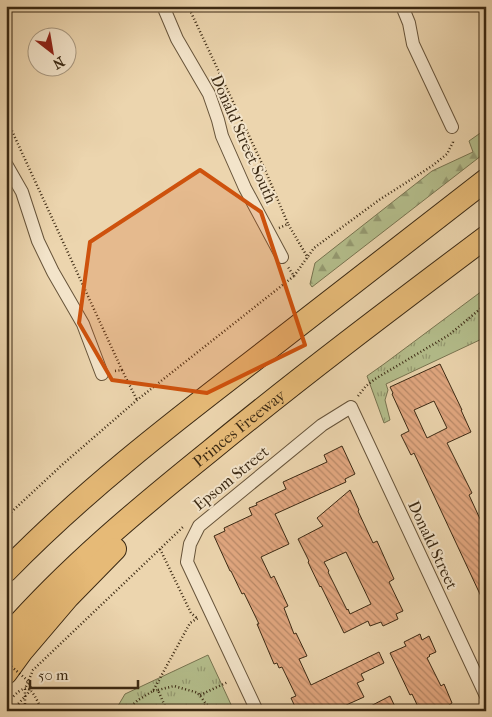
<svg xmlns="http://www.w3.org/2000/svg" width="492" height="717" font-family="'IM FELL French Canon',serif">
<style>
.grass{fill:url(#grass-tufts);stroke:#787450}
.forest{fill:url(#forest-firs);stroke:#787450}
.building{fill:url(#building-back-hatch);stroke:#3b2913;fill-rule:evenodd}
.lines{fill:none;stroke-linecap:round;stroke-linejoin:round}
.minor-casing{stroke:#67543a;stroke-width:14}
.motorway-casing{stroke:#3b2913;stroke-width:24}
.path{stroke:#3b2913;stroke-width:2.5;stroke-dasharray:1 2.5;stroke-linecap:butt}
.minor{stroke:#f3e4ca;stroke-width:12}
.motorway{stroke:#e6ba77;stroke-width:22}
.path-bridge{stroke:#3b2913;stroke-width:2.5;stroke-dasharray:1 2.5;stroke-linecap:butt}
.marked{fill:#ce520d;fill-opacity:0.2;stroke:#ce520d;stroke-width:4;stroke-linejoin:round}
.labels{text-anchor:middle;dominant-baseline:central;stroke-width:4;stroke-linejoin:round;paint-order:stroke}
.street-label{font-size:16px;fill:#3b2913;stroke:#f3e4ca}
</style>
<defs>
<pattern id="grass-tufts" width="24" height="20" patternUnits="userSpaceOnUse" patternTransform="scale(1.25)"><rect width="24" height="20" fill="#b4be8c"/><path d="M3 7l-1-3M5 7V3M7 7l1-3M15 17l-1-3M17 17v-4M19 17l1-3" fill="none" stroke="#949a71"/></pattern>
<pattern id="forest-firs" width="22" height="20" patternUnits="userSpaceOnUse" patternTransform="scale(1.25)"><rect width="22" height="20" fill="#b4be8c"/><path d="M5 1l3.5 6h-7zM16 11l3.5 6h-7z" fill="#949a71"/></pattern>
<pattern id="building-back-hatch" width="6" height="6" patternUnits="userSpaceOnUse" patternTransform="scale(1.25)"><rect width="6" height="6" fill="#e3a881"/><path d="M-1 5l2 2M0 0l6 6M5-1l2 2" fill="none" stroke="#b98968"/></pattern>
</defs>
<rect width="100%" height="100%" fill="#ecd5ae"/>
<filter id="stains"><feTurbulence type="fractalNoise" baseFrequency=".004" numOctaves="4"/><feColorMatrix values="0 0 0 0 .2 0 0 0 0 .09 0 0 0 0 .02 0 0 0 .5 -.17"/></filter>
<radialGradient id="worn" r=".72"><stop offset=".6" stop-color="#630" stop-opacity="0"/><stop offset="1" stop-color="#630" stop-opacity=".3"/></radialGradient>
<path class="grass" d="M486,288V337L386,384L388,390L385,400L390,420L384,423L367,376L384,364Z
M208,655L234,711H115L125,694Z"/>
<path class="forest" d="M486,129V152L312,287L310,284L315,263L432,171L473,152L469,141Z"/>
<path class="building" d="M440,364L462,410H461L471,432L447,443L472,493L469,495L481,521L486,518V607L414,453L411,455L401,435L409,431L392,394L393,393L390,387ZM434,401L447,428L427,438L414,410Z
M342,446L355,474L345,479L346,482L275,514L289,544L261,557L271,578L274,576L288,606L284,608L294,634L296,633L307,656L299,659L311,685L379,652L384,663L361,674L364,680L357,683L364,697L333,711H297L291,698L296,696L282,667L279,668L277,663L274,664L257,624H259L244,593L242,594L231,571H230L214,536L225,531L224,528L252,515L249,508L257,505L256,503L286,489L283,482L327,462L324,455Z
M350,490L359,510L358,511L373,543L377,541L394,579L389,582L403,611L396,614L398,619L383,626L381,622L370,626L368,621L344,633L321,586L320,587L308,562L309,561L298,539L323,526L317,518ZM346,552L371,604L350,614L348,609L347,610L328,572L329,571L324,562Z
M420,634L422,640L429,636L436,652L429,655L430,656L427,658L441,686L444,684L452,703L449,705L451,711H420L412,694L410,695L390,653L406,646L404,642Z
M390,696L397,711H361Z"/>
<g class="lines">
<defs>
<path id="minor" d="M163,6L177,39L209,94L218,120L222,136L245,188L282,257
M402,6L409,23L413,44L452,127
M6,164L22,192L38,241L53,272L83,324L102,374
M257,711L187,562L190,544L199,526L322,425L351,407L486,696"/>
<g id="motorway">
<path d="M6,571C82,493 167,427 253,361C330,301 408,241 486,180"/>
<path id="s1" d="M6,638C67,568 138,509 210,451C300,377 393,307 486,237"/>
<path d="M6,673L22,651L68,597L115,549"/>
</g>
</defs>
<use href="#minor" class="minor-casing"/>
<use href="#motorway" class="motorway-casing"/>
<path class="path" d="M188,6L266,172L288,224
M6,118L122,370
M279,228L288,224L308,258
M294,276L314,248L379,200L432,166L447,154L453,142V140
M115,371L122,370L137,400
M358,396L366,386L375,379L449,335L486,304
M6,517L63,464L137,400L294,276L288,267
M160,549L191,613L198,619
M158,690L174,686L195,692L198,693L206,704L216,711
M153,691L158,690L167,711
M200,695L228,682
M25,711V689L33,670L183,527
M126,711L138,700L153,691L190,623L198,618
M200,711L206,704"/>
<use href="#minor" class="minor"/>
<use href="#motorway" class="motorway"/>
<path class="path-bridge" d="M6,662L26,679L31,686L28,693L12,711
M6,704C27,681 30,684 42,711"/>
</g>
<path class="marked" d="M200,170L261,212L305,345L207,393L112,380L79,323L90,242Z"/>
<g class="labels">
<g class="street-label">
<text transform="translate(244 139) rotate(66)">Donald Street South</text>
<text stroke="none"><textPath href="#s1" startOffset="314">Princes Freeway</textPath></text>
<text transform="translate(231 478) rotate(-39)">Epsom Street</text>
<text transform="translate(433 545) rotate(65)">Donald Street</text>
</g>
</g>
<rect width="492" height="717" fill="none" stroke="#ecd5ae" stroke-width="25"/>
<rect x="8" y="8" width="477" height="702" fill="none" stroke="#3b2913" stroke-width="2.5"/>
<rect x="12" y="12" width="467" height="692" fill="none" stroke="#3b2913"/>
<g transform="translate(52 52) rotate(149)"><circle r="24" fill="#f3e4ca" stroke="#a99981"/>
<path d="M0-4L9 19L0 12L-9 19Z" fill="#8f2418"/>
<text y="-8" font-size="14" font-weight="bold" text-anchor="middle" fill="#3b2913">N</text>
</g>
<path d="M30 680v8h108v-8" fill="none" stroke="#3b2913" stroke-width="2.5"/>
<text x="38" y="680" font-size="15" fill="#3b2913" stroke="#f3e4ca" stroke-width="4" paint-order="stroke">50 m</text>
<rect width="100%" height="100%" filter="url(#stains)"/>
<rect width="100%" height="100%" fill="url(#worn)"/>
</svg>
